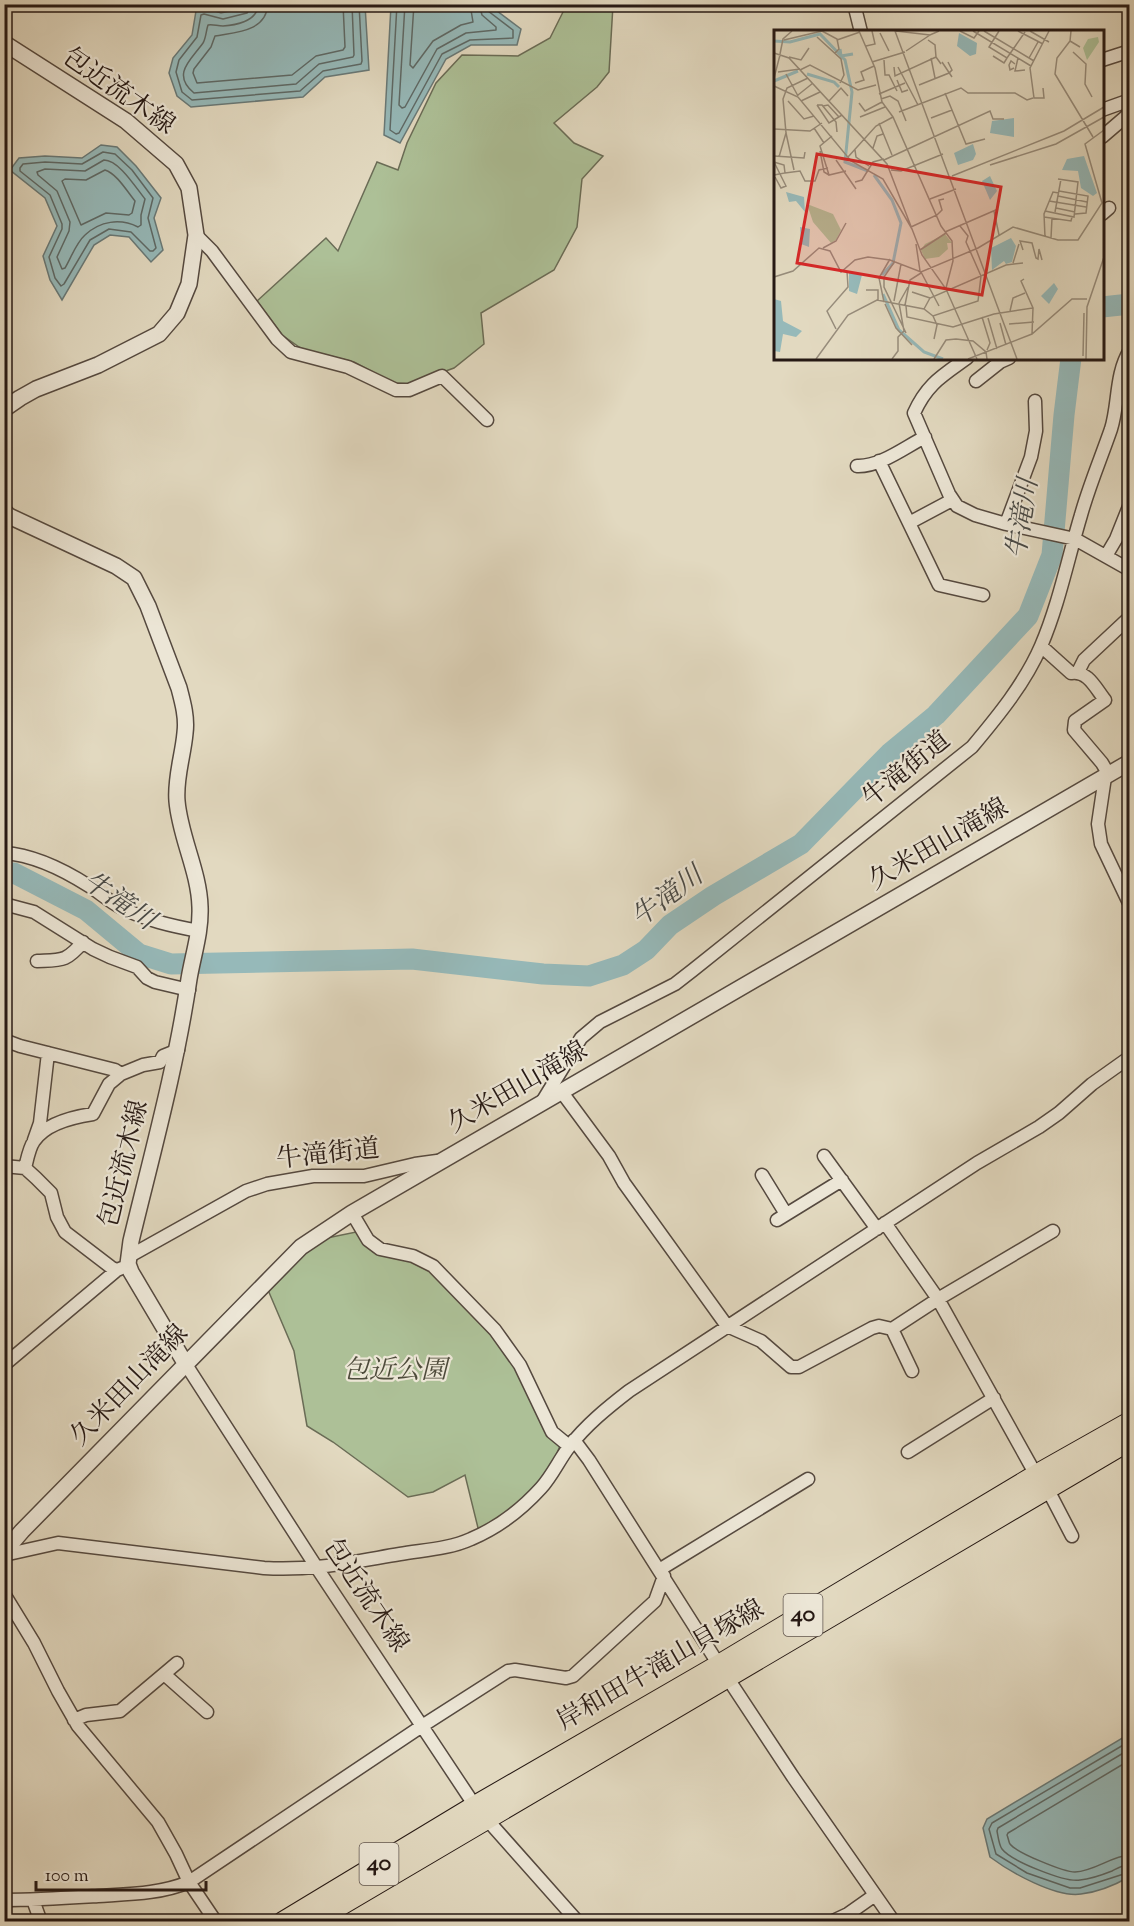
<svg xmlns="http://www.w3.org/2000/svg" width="1134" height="1926" font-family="'Sorts Mill Goudy','Noto Serif JP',serif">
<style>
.green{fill:#adc097;stroke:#6a6c56;stroke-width:1.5}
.water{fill:#96b9b9;stroke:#697977;stroke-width:1.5}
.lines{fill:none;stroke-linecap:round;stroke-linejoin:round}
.shore{stroke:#5e6966;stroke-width:1.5}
.river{stroke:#96b9b9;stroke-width:21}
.minor-casing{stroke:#55493f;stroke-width:15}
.tertiary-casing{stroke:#55493f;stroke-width:18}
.primary-casing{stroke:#261914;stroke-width:22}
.minor{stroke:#ece6d6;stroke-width:12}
.tertiary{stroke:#ece6d6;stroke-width:15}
.primary{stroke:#e2d9c0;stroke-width:20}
.labels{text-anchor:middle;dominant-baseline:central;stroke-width:4.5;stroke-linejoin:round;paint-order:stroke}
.shield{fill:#ece6d6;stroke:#61564e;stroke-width:1.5}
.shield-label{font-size:24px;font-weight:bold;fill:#261914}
.street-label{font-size:26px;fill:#261914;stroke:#ece6d6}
.park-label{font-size:26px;font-style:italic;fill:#4e4b3b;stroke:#ece6d6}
.water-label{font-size:27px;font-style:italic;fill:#484946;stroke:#ece6d6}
.inset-river{fill:none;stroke:#96b9b9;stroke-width:3}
.inset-road{fill:none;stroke:#978c7b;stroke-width:1.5}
.view{fill:#d62828;fill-opacity:0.15;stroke:#d62828;stroke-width:3}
.inset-edge{fill:none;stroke:#261914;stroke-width:3}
</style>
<rect width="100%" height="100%" fill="#e2d9c0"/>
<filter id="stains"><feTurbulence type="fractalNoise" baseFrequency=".00333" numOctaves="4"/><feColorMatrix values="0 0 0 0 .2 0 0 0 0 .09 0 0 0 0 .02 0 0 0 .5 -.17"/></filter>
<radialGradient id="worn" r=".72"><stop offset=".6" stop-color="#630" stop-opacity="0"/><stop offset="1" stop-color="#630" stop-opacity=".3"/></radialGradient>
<path class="green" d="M570,4L613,5L609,72L597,87L554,123L574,143L603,156L582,179L577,227L554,270L481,313L484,344L454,368L410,384L393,383L354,362L302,349L282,335L257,301L326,238L338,251L377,162L398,170L407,143L436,83L462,55L518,56L550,38L566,6Z
M356,1232L365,1244L407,1258L427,1268L485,1328L509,1357L534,1404L541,1424L548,1434L560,1446L553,1462L526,1499L479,1532L465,1475L433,1492L408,1497L333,1442L307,1426L294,1351L268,1290L302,1256L327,1238Z"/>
<path class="water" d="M197,5L221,13L256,5H365L369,70L325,77L303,97L191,107L177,96L169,73L173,58L192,35Z
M391,5H489L521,29L517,45H471L446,59L400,143L384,135Z
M101,145L117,147L136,166L161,198L154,218L163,250L151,262L129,237L110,235L94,245L62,300L50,280L43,256L57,226L45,198L10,170L19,158L45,156L82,158Z
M1129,1734V1877C1115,1885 1098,1892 1081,1894C1056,1898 1010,1872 990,1857L983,1828L987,1819Z"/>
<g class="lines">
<path class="shore" d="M251,4L250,9L247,13L223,19L204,14L201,15L197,37L179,60L176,72L182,92L192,100L300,91L323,71L361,64L362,61L359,4
M259,4C257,21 237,25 223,26C217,26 213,24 208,25C206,31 206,38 203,43C191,60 171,74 194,93L296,84L319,64L353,57L354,55L352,4
M268,4C266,32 236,32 215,36L211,47L194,69L193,73L197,83L292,75L316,56L343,50L345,47L343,4
M397,4L390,130L396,134L399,133L442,54L470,40L513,38V30L488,11L486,4
M405,4L399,105L402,108L405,107L437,49L466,33L496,30V27L482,15L479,4
M414,4L410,65L413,68L433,41L461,25L473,22L470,4
M103,152L115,154L132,170L153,198L148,218L156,248L153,251H150L131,232L109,229L90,240L64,284L61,286L55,278L49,257L62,229V224L50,195L20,171V168L23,164L45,162L82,164Z
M104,160C119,160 136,188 145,199L141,215V225L138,227C120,218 100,221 85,235C76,243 71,258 65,268L62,269L57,257L69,231L70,222L57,191L38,175L37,172L45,169L85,171Z
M105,170C117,174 126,190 135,201L132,213L129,215L106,213L81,225L62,181L65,179L86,180Z
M1130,1741L992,1823L989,1829L996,1854L1027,1873L1070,1888H1080L1130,1872
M1130,1749L998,1828L997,1831C998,1836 999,1845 1002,1849C1011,1861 1066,1883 1080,1880C1091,1879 1102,1875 1112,1871C1118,1868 1123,1865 1130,1864
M1130,1760L1008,1833L1007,1835C1008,1837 1009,1843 1010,1844C1017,1853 1064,1872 1075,1872C1095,1871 1111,1856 1130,1855"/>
<path class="river" d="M1102,307L1130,304
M4,874L14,873L86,910L139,954L171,964L412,959L543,974L589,976L623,965L646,950L670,925L713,896L801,844L890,753L936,715L1028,616L1052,555L1064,415L1071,358"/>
<defs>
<path id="minor" d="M854,4L861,32
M1102,60L1130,51
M1102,110L1130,100
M1102,137L1130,113
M1102,214L1109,208
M196,235L212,251L277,339L291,352L348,367L396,390H409L442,376L487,420
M967,358C942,376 927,384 914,413L949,494L957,506L975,515L1006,524L1075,539L1130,570
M976,381L1000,362L1009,358
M879,461L939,585L983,595
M857,466C880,467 905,447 925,437
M909,523L952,500
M1006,524L1031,457L1036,431L1035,401
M1106,556L1116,539L1130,504
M1041,646L1071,673C1088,670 1096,689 1105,700L1075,721L1074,730L1102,763L1109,775
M1078,672L1084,660L1130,617
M1105,777L1098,824L1101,844L1130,905
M4,853C35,855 64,870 89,886C100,893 109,901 120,907C145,920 172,926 199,931
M4,904L34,912L93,949L110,957L137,967L147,978L155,982L189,990
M37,961C62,960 66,962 83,942
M4,1040L20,1046L115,1070L121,1074L143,1065L160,1062L163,1056L178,1050
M561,1091L609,1156L624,1183L727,1326L761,1341L791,1367H799L872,1328L879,1326L892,1329L912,1371
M542,1102L581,1038L600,1022L675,984L693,970L972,747C998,716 1025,683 1041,646C1059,604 1068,558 1081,515C1089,486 1101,458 1111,429C1119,404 1115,374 1130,350
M34,1140L40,1123L48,1053
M824,1156L877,1229
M4,1166L25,1168L36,1178L51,1193L57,1217L65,1232L112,1268L117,1270
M25,1168C27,1160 29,1148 34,1141C46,1123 73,1117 93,1114L109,1084L121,1074
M762,1175L786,1214
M352,1213L368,1240L380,1249L413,1256L433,1266L495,1330L520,1365L552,1432L569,1446
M777,1220L842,1180
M885,1223L938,1299L1036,1475
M128,1257L246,1191L267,1184L313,1176H364L415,1164L437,1161
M892,1329L938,1299L1053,1231
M185,1363L317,1568L475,1806L578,1922
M4,1365L117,1270L122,1268
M574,1440L589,1460L719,1665L793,1777L894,1922
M908,1452L994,1398
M1047,1488L1072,1536
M4,1555L58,1543L264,1568C313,1571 352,1562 400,1554C423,1550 449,1549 471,1539C497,1528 522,1509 541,1488C552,1476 559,1460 569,1447C586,1425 607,1408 629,1391L977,1163L1039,1127L1059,1113L1092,1084L1130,1057
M659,1570L808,1479
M4,1594L34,1643L58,1691L78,1726L158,1822L176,1854L189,1882L216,1922
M164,1674L207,1712
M74,1720L86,1715L120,1711L177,1663
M4,1900C36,1900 66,1898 98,1896C129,1894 160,1894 189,1882L422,1726L508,1671L515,1670L566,1678L573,1676L655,1601L664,1576
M33,1900L41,1922
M831,1922L848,1914L875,1895"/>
<path id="tertiary" d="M4,43L126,121L176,164L189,188L196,235L189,284L177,313L159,334L98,365L36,389L20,398L4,409
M4,511L9,516L116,566L134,578L148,606L179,688C183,703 187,718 185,733C183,756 175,778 177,801C180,837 199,871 200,907C201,932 193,955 189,979C176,1068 152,1154 131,1241L128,1264L131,1272L185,1363
M4,1552L22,1531L301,1247L352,1213L1130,762"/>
<path id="primary" d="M283,1922L475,1806L719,1665L1036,1475L1130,1422
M312,1922L1130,1440"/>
</defs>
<use href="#minor" class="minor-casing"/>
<use href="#tertiary" class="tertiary-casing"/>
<use href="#primary" class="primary-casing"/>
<use href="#minor" class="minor"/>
<use href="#tertiary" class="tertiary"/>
<use href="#primary" class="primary"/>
</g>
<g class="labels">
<g class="shield">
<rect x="783.5" y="1594" width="39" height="42" rx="4.5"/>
<rect x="359.5" y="1843" width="39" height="42" rx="4.5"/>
</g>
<g class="shield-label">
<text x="803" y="1615">40</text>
<text x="379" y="1864">40</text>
</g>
<g class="street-label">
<text transform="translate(118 92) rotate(35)">包近流木線</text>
<text transform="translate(907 770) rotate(-39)">牛滝街道</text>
<text transform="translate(939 845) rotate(-30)">久米田山滝線</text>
<text transform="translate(518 1088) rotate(-30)">久米田山滝線</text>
<text transform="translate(328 1155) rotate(-6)">牛滝街道</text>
<text transform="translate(125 1164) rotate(-76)">包近流木線</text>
<text transform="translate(130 1386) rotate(-46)">久米田山滝線</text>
<text transform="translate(365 1596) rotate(56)">包近流木線</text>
<text transform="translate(661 1666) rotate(-30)">岸和田牛滝山貝塚線</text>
</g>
<g class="park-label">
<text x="395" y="1371">包近公園</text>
</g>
<g class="water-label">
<text transform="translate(1024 519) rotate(-81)">牛滝川</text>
<text transform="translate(668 898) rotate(-37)">牛滝川</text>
<text transform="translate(118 902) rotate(34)">牛滝川</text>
</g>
</g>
<g transform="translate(774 30)">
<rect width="330" height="330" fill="#e2d9c0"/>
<path d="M324,7L325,12L313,30L309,18L314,9ZM33,174L59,184L67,200L62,210L57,213L39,192ZM171,204L178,213H173L174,219L165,227L151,229L147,220L151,214Z" fill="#adc097"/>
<path d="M185,3L203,13L202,24L196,26L183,16ZM240,88V107L216,103L218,91ZM199,114L202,124L199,130L184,135L180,123ZM310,126L323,163L319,166L307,158L304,141L288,140L293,129ZM216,146L223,161L216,170L208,151ZM12,162L30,167L31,182L22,171L15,172ZM26,197L36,199L35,217L27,214ZM237,208L242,216L238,232L232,234L230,231L218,240L217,218ZM75,242L88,245L83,264L75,261ZM280,253L284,259L275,274L267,266ZM0,269L7,271L9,291L28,301L22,307L9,304L6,322L0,321Z" fill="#96b9b9"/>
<path class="inset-river" d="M0,11L16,12L46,4L71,30L78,62L71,132L94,141M66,19L67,26L79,24M33,44L60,52L65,57M0,51L24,41M100,145L118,170L127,193L119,233L108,245M109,264L125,300L150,322L169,329"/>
<path class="inset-road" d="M48,1L63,9L65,19L61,23M85,1L101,38L108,72L119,87L167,196L178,211L179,231L172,258M121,1L243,329M122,1L156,5L165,1M186,1L200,8L205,1M199,1L257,36M210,1L260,31M225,1L215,17L233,28L251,2M244,1L269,14M256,1L275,12M297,1L296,11L306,17M106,3L115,21M43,7L67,29L70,45L66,53M10,10L48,1M63,10L86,2M154,10L161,15L162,27M296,11L283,28L281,44L319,107M92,16L101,14L98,1M132,21L156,5M299,22L312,34L311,54L318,67M0,23L15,28L113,134L148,225L172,259L203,329M6,24L9,9L18,1M219,26L230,33L233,28M15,27L27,30L35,18M157,28L161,48M244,28L241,41L251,40M255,28L264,12M110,30L111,45H115L123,61M98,32L131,22M168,32L178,47M120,37L121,46L162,27L167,34M124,37L144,75M240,38L236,40L235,35L237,31L241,34M26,40L36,35L84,60L102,55M4,42L26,39M12,44L24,66M0,48L6,25M123,50L128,62L134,60M81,53L90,50L87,42L100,36M145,55L175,43L178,40L174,32M0,56L24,67L77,131L109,149L138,199M330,56V78M269,58L270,68H260L256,38L275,1M171,63L192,114L211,109M105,64L131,53M24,65L39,53M107,69L116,66L124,71L132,91M14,71L30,89L40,86M27,71L46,62M55,71L67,58L74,66M85,73L91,81L108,72M43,75H48L62,92L63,102M43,75L55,93L68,85M49,76L54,75L65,87M125,82L187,58L194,63H241L253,70L259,68M86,87L111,77M157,88L178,80M105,93L118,125M40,98L50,113M0,99L36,101L48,93M12,103L20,140M58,106L46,116L55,145L72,141M99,118L103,106L109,104M81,120L82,127L95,136M46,121L50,142L55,145M0,126L30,128L31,122M5,127L12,103L9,69L13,58L34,48M74,127L102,96L119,87M62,130L82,159M110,130L216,81L219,89H230M0,132L12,156L7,158L1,147M0,132L10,135L11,143L0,145M216,135L282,114L330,87M117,140L127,141L169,124M11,143L26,141L31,151H41L45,140L54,138M178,146L290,101L330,77M81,152L88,150L99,132L110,129M285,161L314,166L312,183L301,184M284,166L313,172M156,169L182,159M275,171L312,177M282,178L301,182M220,181L225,205M271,181L300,187L304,152L284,149M281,182L287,149M270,187L297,191L298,187M137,197L163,185L168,180L165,170L170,169M171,202L224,179M271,207L270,184L279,162L285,163M277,208L278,188M142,214L146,241M49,218L62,211L72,193M146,220L172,203M249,220L246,211L258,213L262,228L264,229L265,219L268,230M121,231L110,247V257L132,303M239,233L245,214M147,242L165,276M0,247L19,241L45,218L56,221L67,242L81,230L94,227L116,230L147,242L204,218L239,197L284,210H304L328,173L311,114L330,100M92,260H104V270M138,262L156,268M120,271L127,234M110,272L105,248L116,229M125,273L134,257M111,274L122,298L138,315M131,275L136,250L147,243M132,276L133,287L179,297L220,284L259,278L247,251L250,249M150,279L156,268L232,235L249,233M236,281L239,268L251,263M159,286L163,295L160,309M208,287L216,313L213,320M214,288L223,319M226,293L232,315M235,294L260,292M62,299L53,281L74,257L73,241M258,304L259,278M309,326L310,283M42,329L74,285L103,270L150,279L159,286L204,271L207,246L192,212L194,206L186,196M118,329L124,321V307L130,301L125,273M160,329L172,310L182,309L199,311L212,322L213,329M194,329L258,304L298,269H313M312,329L313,277L330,227"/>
<path class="view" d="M43,124L227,157L208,265L23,233Z"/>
<rect width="330" height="330" class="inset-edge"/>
</g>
<rect width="1134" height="1926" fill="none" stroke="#e2d9c0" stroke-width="24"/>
<rect x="6" y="6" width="1122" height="1914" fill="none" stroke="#261914" stroke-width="3"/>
<rect x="12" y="12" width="1110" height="1902" fill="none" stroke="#261914" stroke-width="1.5"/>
<path d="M36 1881v9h170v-9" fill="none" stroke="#261914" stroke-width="3"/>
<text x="45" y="1881" font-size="18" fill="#261914" stroke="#ece6d6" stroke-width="4.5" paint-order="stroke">100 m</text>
<rect width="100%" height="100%" filter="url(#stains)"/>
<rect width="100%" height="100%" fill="url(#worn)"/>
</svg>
